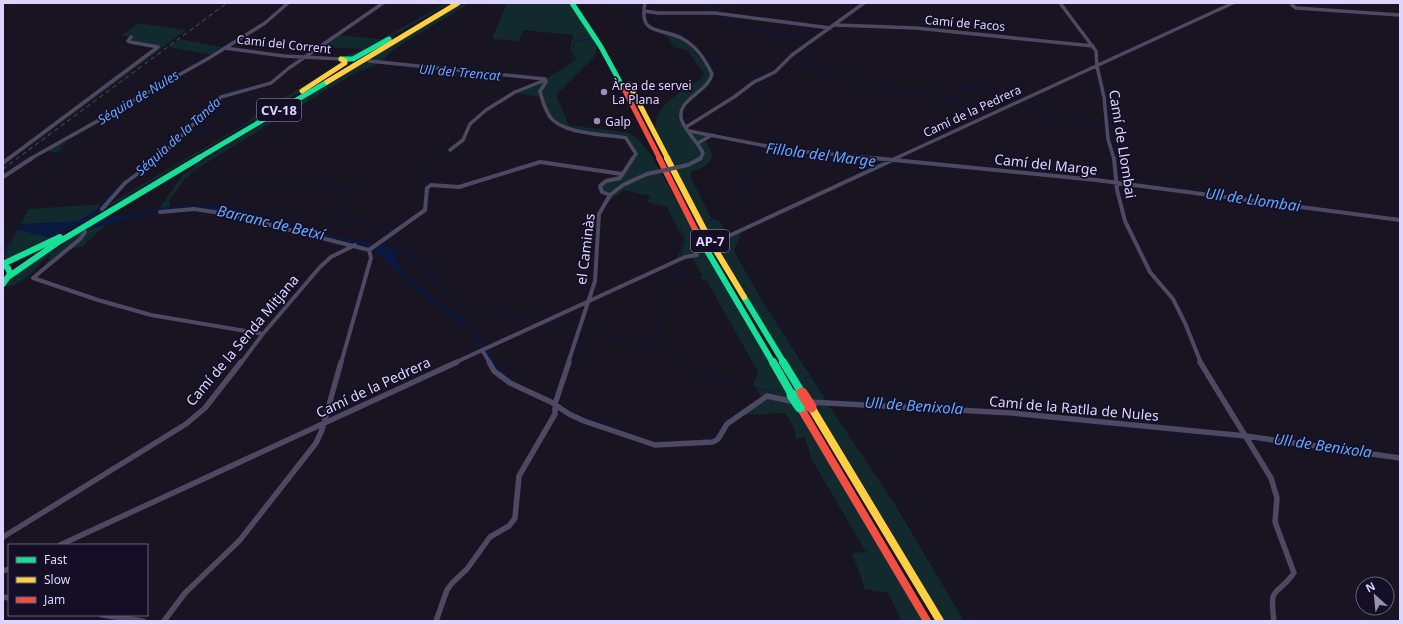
<svg xmlns="http://www.w3.org/2000/svg" width="1403" height="624" font-family="'Noto Sans',sans-serif">
<style>
.green{fill:#122a2e}
.water{fill:#0a1942}
.lines{fill:none;stroke-linecap:round;stroke-linejoin:round}
.stream{stroke:#0a1942;stroke-width:1}
.canal-far1{stroke:#0a1942;stroke-width:3}
.canal{stroke:#0a1942;stroke-width:3.5}
.street-far2{stroke:#4d4962;stroke-width:3.5}
.street-far1{stroke:#4d4962;stroke-width:4}
.street{stroke:#4d4962;stroke-width:5.5}
.fast-far2{stroke:#16e098;stroke-width:5}
.fast-far1{stroke:#16e098;stroke-width:6}
.fast{stroke:#16e098;stroke-width:8}
.slow-far2{stroke:#ffcf43;stroke-width:5}
.slow-far1{stroke:#ffcf43;stroke-width:6}
.slow{stroke:#ffcf43;stroke-width:8}
.jam-far2{stroke:#f24e42;stroke-width:5}
.jam-far1{stroke:#f24e42;stroke-width:6}
.jam{stroke:#f24e42;stroke-width:8}
.rail{stroke:#46576c;stroke-width:1;stroke-dasharray:4.5 3.5;stroke-linecap:butt}
.street-bridge{stroke:#4d4962;stroke-width:4}
.fast-bridge{stroke:#16e098;stroke-width:11}
.jam-bridge{stroke:#f24e42;stroke-width:11}
.poi-dot{fill:#9891b1;stroke:#150f26;stroke-width:1.5}
.labels{text-anchor:middle;dominant-baseline:central;stroke-width:3.5;stroke-linejoin:round;paint-order:stroke}
.far-street-label{font-size:12px;fill:#ddd4ff;stroke:#150f26}
.far-poi-label{font-size:12px;fill:#ddd4ff;stroke:#150f26;text-anchor:start}
.far-water-label{font-size:13px;font-style:italic;fill:#62a6ff;stroke:#150f26}
.shield{fill:#150f26;stroke:#a199be;stroke-width:1}
.shield-label{font-size:13px;font-weight:bold;fill:#ddd4ff}
.street-label{font-size:14px;fill:#ddd4ff;stroke:#150f26}
.water-label{font-size:15px;font-style:italic;fill:#62a6ff;stroke:#150f26}
</style>
<rect width="100%" height="100%" fill="#181421"/>
<path class="green" d="M446,3H450L363,53L344,61L313,84L254,120L85,221L21,224L28,209L105,204L104,207L248,122L254,116L340,63L337,61C344,54 355,54 364,49L320,47L336,35L381,39Z
M462,3H470L394,49L380,63L357,72L196,169L184,180L169,201L171,207L160,208L181,177L199,163Z
M483,3H569C575,11 593,37 596,46C597,51 595,54 593,58L556,95L568,123L569,125L630,133L639,140L651,155L730,296L923,621H902L888,593L864,589C862,574 856,567 852,553L866,552L811,458L805,437L796,439L795,429L785,413L739,415L765,395L761,396L753,384L758,372L707,281L700,279L702,275L692,257L676,261L684,240L667,207L647,202L651,196L624,190L603,206L610,195L603,191L602,183L620,178L636,154L629,140L568,128L551,118L542,97L515,93L545,80L574,61L576,59L570,49L573,35L523,30L519,41L492,39L506,5Z
M138,23L186,30L3,166V161L156,48L126,42L130,36H121Z
M667,33L684,39L710,70L712,78L690,98L680,115L689,131L712,135L704,138C706,143 712,151 712,155C712,165 698,170 691,172V178L711,218L719,221L728,236L742,230L734,251L761,299L826,400H810L726,264L657,133C647,108 685,90 701,79L704,74L688,51L675,47L668,38L664,36Z
M180,39L225,48L160,88L157,87L121,109L124,110L66,141L59,153L48,151L30,160L193,65H196L213,55L169,47Z
M106,225L82,247L72,248L37,276L35,280L31,279L49,260L50,254L82,231Z
M17,229L19,230L54,238L3,262V255Z
M66,241C61,245 55,248 51,253C39,263 21,289 6,286L15,276Z
M810,402L827,403L894,503L964,621H943Z"/>
<path class="water" d="M213,205L240,209L288,226L377,245L369,247L261,220L208,210H163L164,207H168Z
M160,208L155,212L82,231L107,217H117Z
M82,221L53,238L19,230L21,225Z
M379,245L395,250C396,255 397,263 401,267C423,300 465,312 485,347L483,349L470,330L421,293L374,249Z
M488,349L497,366L516,383L554,400L564,408L581,416L655,442H693L713,437L728,420L765,395L738,415L716,438L702,442L657,443L580,418L516,385L497,371L484,350Z"/>
<g class="lines">
<path class="stream" d="M591,3L643,9
M702,3L710,11
M713,15L755,30L813,38
M646,19L666,20L689,41
M615,33L625,31L642,23V17
M1088,38L1096,49
M216,51L241,36
M704,56L721,68H735L763,77
M794,56L809,65L874,89L957,98L962,87L1023,98
M1100,73L1107,97
M546,79L573,50L574,42L589,39
M149,90L209,55
M1107,97L1108,114
M1030,99L1039,101L1040,116L1104,126
M289,112L337,99L414,68
M1109,116L1111,140L1118,165
M203,117L275,100L277,102
M263,128L285,115
M183,137L248,122
M733,137L735,129L770,91L756,82
M758,147L771,149
M814,154L884,162
M892,162L901,163
M903,164L933,166
M1119,166L1121,181
M936,167L959,168
M182,182L234,184
M165,183H175
M128,184L144,183
M239,184L315,186
M429,184C429,162 429,161 448,150
M1144,184L1214,194
M320,186L353,192L332,215L394,230
M36,193L63,143
M426,211L429,205V189
M415,219L422,214
M709,220L724,219L741,206L756,148L752,145
M73,226L80,225
M393,236L384,245C408,252 423,260 437,281L435,282L449,299L458,304L495,314L542,320
M395,251C413,255 426,265 435,281
M680,256L685,240L680,228L683,226
M3,260L33,198
M677,263L676,272L707,281
M675,270L654,345L671,363L703,376L771,391
M762,299L806,369
M547,322L564,326L576,332
M582,334L584,332L614,338L637,347L652,343
M572,362L582,334
M810,374L825,399L885,403
M805,378L811,377
M767,394L776,389
M778,401L782,402
M1013,416L1245,440
M1252,441L1336,452"/>
<path class="canal-far1" d="M220,97L231,92L252,87
M177,138L207,108"/>
<path class="canal" d="M77,223L96,212L116,190"/>
<path class="street-far2" d="M645,3C638,37 663,27 683,39C696,46 706,61 712,74C708,93 674,100 682,121C687,133 698,142 703,153L700,159
M1060,3L1096,51L1097,66L1104,97L1108,139L1114,159
M1293,3L1292,5L1296,8L1400,15
M644,11L658,13H715L830,28
M836,25L916,28L1093,46
M225,48L284,56L341,59
M369,61L545,79L546,82L540,91C542,100 545,109 550,117C564,135 605,134 626,138L636,154L632,159
M686,127L734,97L754,82L775,72L792,55L864,3
M689,131L787,150L884,159
M698,143L712,135
M450,150L463,140L470,124L486,110L515,92L545,80
M8,159L158,47L130,42L128,41L131,37
M30,159L209,58L265,23L288,3
M158,159L221,97L271,83L289,68L383,3
M894,159L1233,3"/>
<path class="street-far1" d="M874,158L1096,180L1400,220
M1114,158L1117,190L1125,221L1150,272L1173,299L1185,323L1201,363
M3,163L9,158
M688,165L701,158
M3,177L32,158
M610,195L602,192L600,186L606,181L620,178L633,158
M102,209L125,183L159,158
M160,212L194,209L227,214L369,250
M85,232L80,239L33,278L98,300L151,315L263,334
M720,240L897,158
M369,250L425,210L427,188L431,185L459,187L540,162L622,174
M482,350L490,363
M241,363L262,335L320,267L331,257L355,245
M341,363L371,258L369,250
M454,363L685,257L697,255
M568,363L595,281L599,214L610,195L623,185L647,174"/>
<path class="street" d="M489,362L494,371L510,383L551,402L569,414L584,421L655,445L713,442L718,439L727,424L767,396L795,402
M1200,362L1271,478L1277,498L1275,522L1294,573C1276,598 1269,583 1274,621
M809,402L1012,413L1246,436L1400,458
M3,537L186,424L205,408L241,362
M60,545L457,362
M3,571L9,569
M3,597L9,598
M102,615L143,621
M164,621L185,593L240,540L316,443L322,430L341,362
M436,621L447,590L452,583L467,569L490,537L509,526L515,518L519,476L555,414V404L569,362"/>
<path class="fast-far2" d="M572,3L601,47L620,82
M341,59H353L389,39
M197,159L327,82"/>
<path class="fast-far1" d="M699,237L773,363
M3,264L60,237
M3,265L8,268L10,274L3,284
M8,277L57,243L199,158
M744,297L784,363"/>
<path class="fast" d="M773,362L792,395
M783,362L802,393"/>
<path class="slow-far2" d="M327,82L458,3
M629,84L668,159
M302,91L345,63V61L341,59"/>
<path class="slow-far1" d="M667,158L709,239L744,297"/>
<path class="slow" d="M811,407L940,621"/>
<path class="jam-far2" d="M622,85L660,159"/>
<path class="jam-far1" d="M659,158L699,237"/>
<path class="jam" d="M800,407L927,621"/>
<path class="rail" d="M3,169L227,3"/>
<path class="street-bridge" d="M647,174L688,165"/>
<path class="fast-bridge" d="M792,395L800,407"/>
<path class="jam-bridge" d="M802,393L811,407"/>
</g>
<g class="poi-dot">
<circle cx="604" cy="92" r="4"/>
<circle cx="597" cy="121" r="4"/>
</g>
<g class="labels">
<g class="far-street-label">
<text transform="translate(965 23) rotate(5)">Camí de Facos</text>
<text transform="translate(284 44) rotate(6)">Camí del Corrent</text>
<text transform="translate(972 111) rotate(-25)">Camí de la Pedrera</text>
</g>
<g class="far-poi-label">
<text x="612" y="85">Àrea de servei<tspan x="612" dy="14">La Plana</tspan></text>
<text x="605" y="121">Galp</text>
</g>
<g class="far-water-label">
<text transform="translate(460 72) rotate(5)">Ull del Trencat</text>
<text transform="translate(138 97) rotate(-31)">Séquia de Nules</text>
<text transform="translate(178 136) rotate(-42)">Séquia de la Tanda</text>
</g>
<g class="shield">
<rect x="257" y="99" width="44" height="22" rx="3"/>
<rect x="691" y="230" width="38" height="22" rx="3"/>
</g>
<g class="shield-label">
<text x="279" y="110">CV-18</text>
<text x="710" y="241">AP-7</text>
</g>
<g class="street-label">
<text transform="translate(1123 144) rotate(81)">Camí de Llombai</text>
<text transform="translate(1046 164) rotate(6)">Camí del Marge</text>
<text transform="translate(585 249) rotate(-83)">el Caminàs</text>
<text transform="translate(242 340) rotate(-50)">Camí de la Senda Mitjana</text>
<text transform="translate(373 387) rotate(-25)">Camí de la Pedrera</text>
<text transform="translate(1074 408) rotate(5)">Camí de la Ratlla de Nules</text>
</g>
<g class="water-label">
<text transform="translate(821 154) rotate(7)">Fillola del Marge</text>
<text transform="translate(1253 199) rotate(8)">Ull de Llombai</text>
<text transform="translate(271 222) rotate(13)">Barranc de Betxí</text>
<text transform="translate(914 405) rotate(4)">Ull de Benixola</text>
<text transform="translate(1323 445) rotate(8)">Ull de Benixola</text>
</g>
</g>
<rect width="1403" height="624" fill="none" stroke="#ddd4ff" stroke-width="8"/>
<rect x="8" y="544" width="140" height="72" fill="#150f26" stroke="#655e7d"/>
<rect x="16" y="557" width="20" height="6" fill="#16e098" stroke="#655e7d"/>
<text x="44" y="564" font-size="12" fill="#ddd4ff">Fast</text>
<rect x="16" y="577" width="20" height="6" fill="#ffcf43" stroke="#655e7d"/>
<text x="44" y="584" font-size="12" fill="#ddd4ff">Slow</text>
<rect x="16" y="597" width="20" height="6" fill="#f24e42" stroke="#655e7d"/>
<text x="44" y="604" font-size="12" fill="#ddd4ff">Jam</text>
<g transform="translate(1375 596) rotate(333)"><circle r="19" fill="#150f26" stroke="#655e7d"/>
<path d="M0-3L7 15L0 10L-7 15Z" fill="#9891b1"/>
<text y="-6" font-size="11" font-weight="bold" text-anchor="middle" fill="#ddd4ff">N</text>
</g>
</svg>
